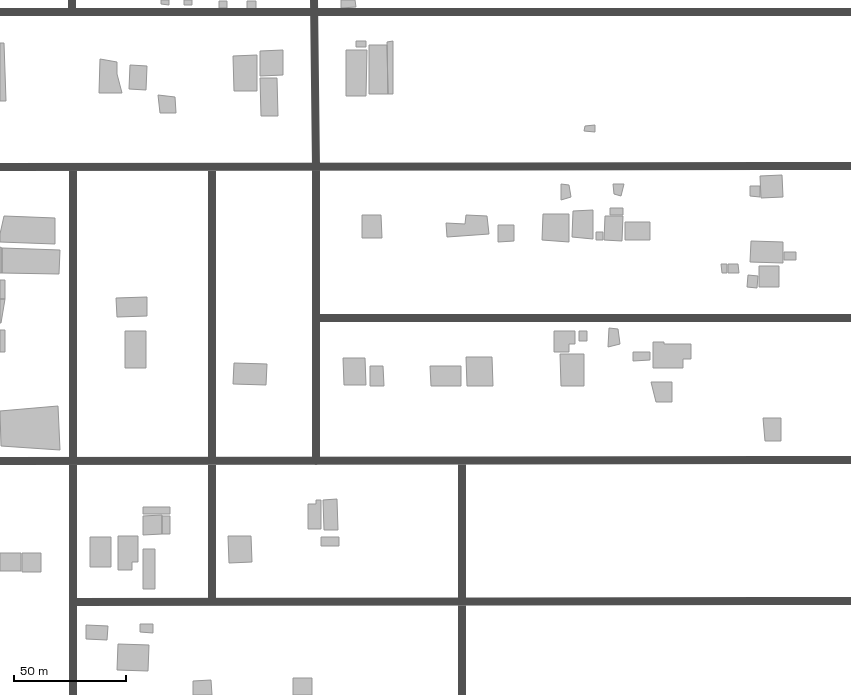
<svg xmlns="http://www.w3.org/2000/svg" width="851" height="695" font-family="'Space Grotesk',sans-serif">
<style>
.building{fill:#c0c0c0;stroke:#959595}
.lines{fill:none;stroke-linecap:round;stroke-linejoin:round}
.street{stroke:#515151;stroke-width:8}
</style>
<rect width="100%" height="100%" fill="#fff"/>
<path class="building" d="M161,0H169V5L161,4Z
M184,0H192V5H184Z
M341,0H355L356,7L341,8Z
M219,1H227V8H219Z
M247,1H256V9H247Z
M356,41H366V47H356Z
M393,41V94H388L387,42Z
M0,43H4L6,101H0Z
M369,45H387L388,94H369Z
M283,50V75L260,76V51Z
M346,50H367L366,96H346Z
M257,55V91H234L233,56Z
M100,59L117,62V74L122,93H99Z
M130,65L147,66L146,90L129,89Z
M260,78H277L278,116H261Z
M158,95L175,97L176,113H160Z
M595,125V132L584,131L585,126Z
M782,175L783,197L761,198L760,176Z
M561,184L569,185L571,197L561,200Z
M613,184H624L621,196L614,194Z
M750,186H760V197L750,196Z
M610,208H623V215H610Z
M593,210V239L572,237L573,211Z
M543,214H569V242L542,240Z
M362,215H381L382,238H362Z
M466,215L487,216L489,234L447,237L446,223L465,224Z
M4,216L55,218V244L0,242V234Z
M605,216H623L622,241L604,240Z
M625,222H650V240H625Z
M498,225H514V241L498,242Z
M596,232H603V240H596Z
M751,241L783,242V263L750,262Z
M0,247L2,248V273H0Z
M2,248L60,250L59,274L2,273Z
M784,252H796V260H784Z
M721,264H727V273H722Z
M728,264H738L739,273H728Z
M759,266H779V287H759Z
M748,275L758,276L757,288L747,287Z
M0,280H5V299H0Z
M147,297V316L117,317L116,298Z
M0,299H5L1,323H0Z
M609,328L618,329L620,344L608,347Z
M0,330H5V352H0Z
M125,331H146V368H125Z
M554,331H575V344H569V352H554Z
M579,331H587V341H579Z
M653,342H664V344H691V359H683V368H653Z
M633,352H650V360L633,361Z
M560,354H584V386H561Z
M466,357H492L493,386H467Z
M343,358H365L366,385H344Z
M234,363L267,364L266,385L233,384Z
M370,366H383L384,386H370Z
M430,366H461V386H431Z
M651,382H672V402H656Z
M58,406L60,450L1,446L0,411Z
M763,418H781V441H765Z
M337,499L338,530H324L323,500Z
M316,500H321V529H308V504H316Z
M143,507H170V514H143Z
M162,515V534L143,535V516Z
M162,516H170V534H162Z
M118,536H138V562H132V570H118Z
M228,536H251L252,562L229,563Z
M90,537H111V567H90Z
M321,537H339V546H321Z
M143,549H155V589H143Z
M0,553H21V571H0Z
M22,553H41V572H22Z
M140,624H153V633L140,632Z
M86,625L108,626L107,640L86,639Z
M118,644L149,645L148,671L117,670Z
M293,678H312V695H293Z
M211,680L212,695H193V681Z"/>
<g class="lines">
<path class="street" d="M72,0V12
M314,0L316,167V461
M0,12H851
M0,167L851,166
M73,167V695
M212,167V602
M316,318H851
M0,461L851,460
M462,461V695
M73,602L851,601"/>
</g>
<path d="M14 675v6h112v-6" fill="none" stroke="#000000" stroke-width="2"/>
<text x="20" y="675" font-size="12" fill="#000000" stroke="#ffffff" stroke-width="3" paint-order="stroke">50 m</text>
</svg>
